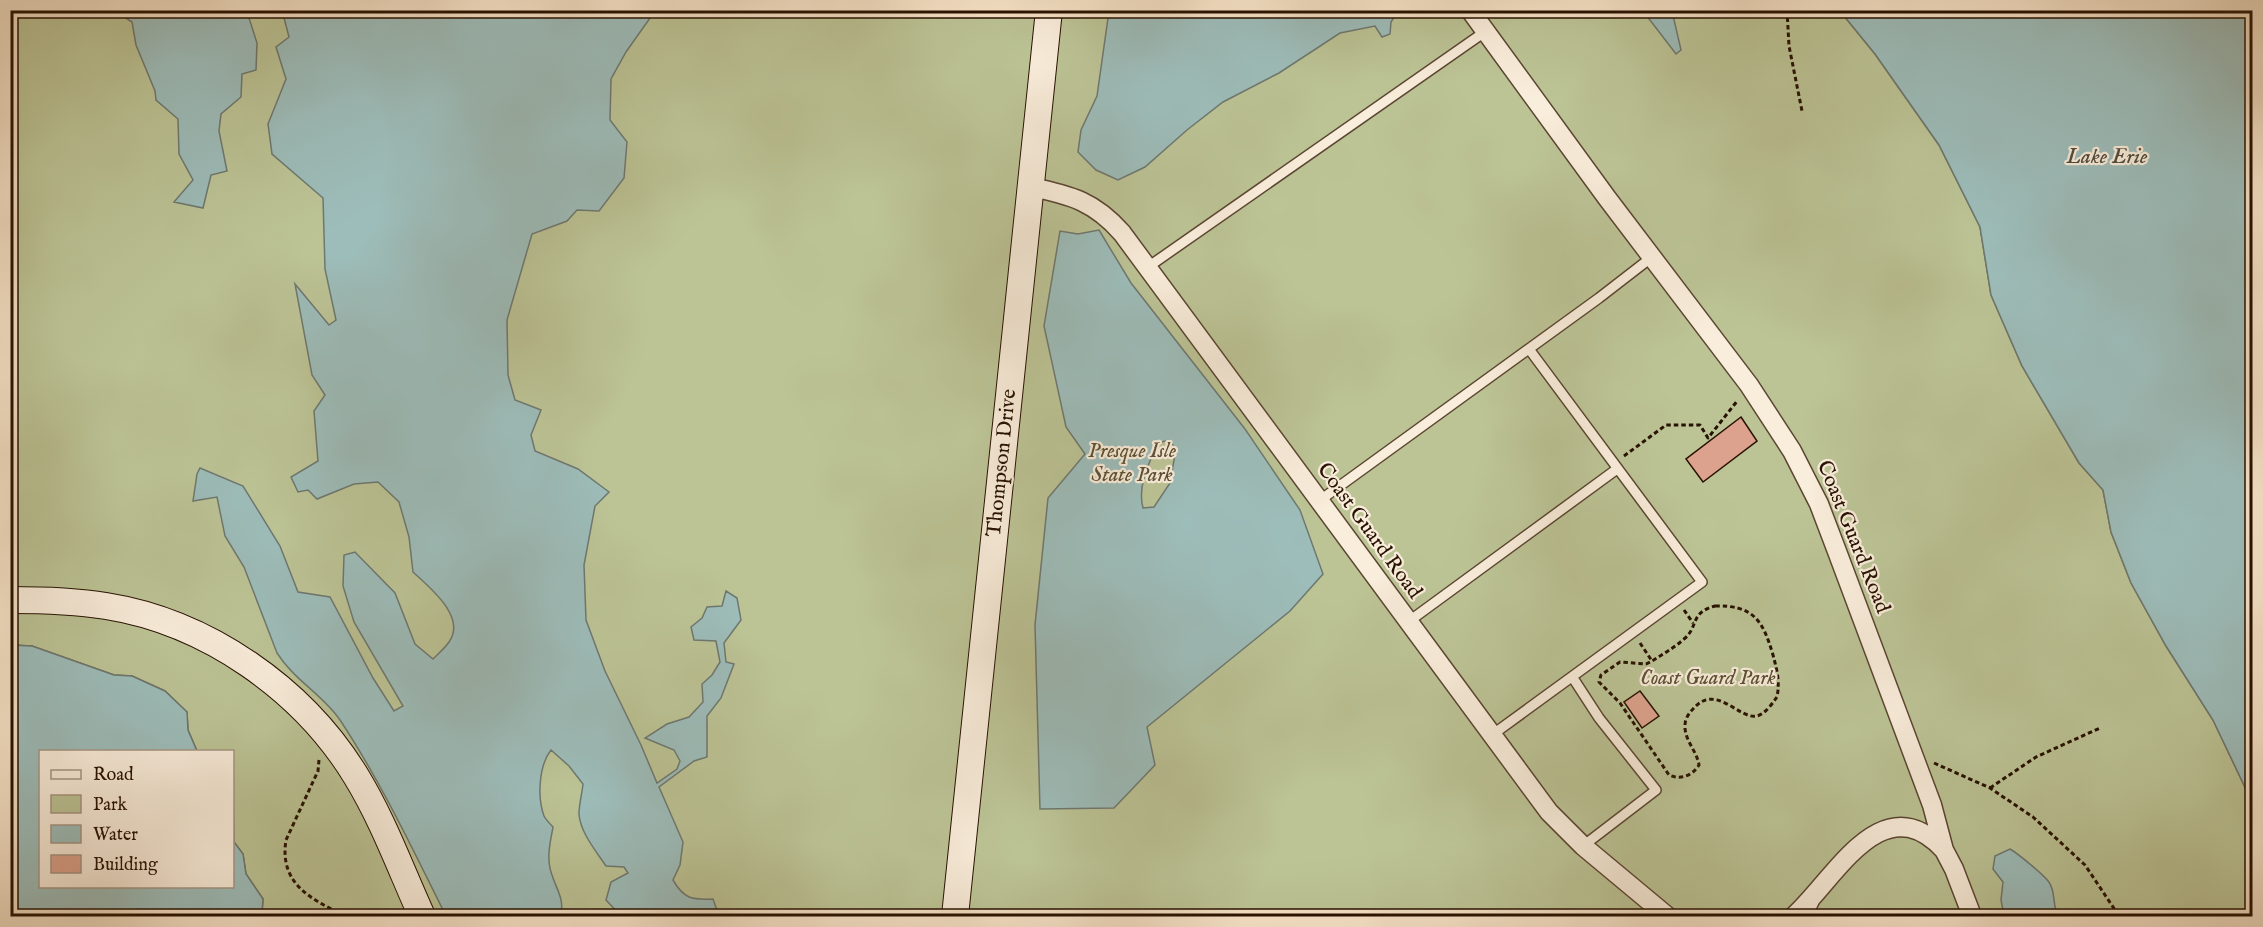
<svg xmlns="http://www.w3.org/2000/svg" width="2263" height="927" font-family="'IM FELL English',serif">
<style>
.green{fill:#bcc496;stroke:#726a4b;stroke-width:1.5}
.water{fill:#9dbdba;stroke:#6e7870;stroke-width:1.5;fill-rule:evenodd}
.building{fill:#dca28d;stroke:#271100;stroke-width:1.5}
.lines{fill:none;stroke-linecap:round;stroke-linejoin:round}
.lane-casing{stroke:#5b4632;stroke-width:12}
.street-casing{stroke:#5b4632;stroke-width:21}
.secondary-casing{stroke:#271100;stroke-width:28}
.path{stroke:#271100;stroke-width:3;stroke-dasharray:4.5 3;stroke-linecap:butt}
.lane{stroke:#f9eddb;stroke-width:9}
.street{stroke:#f9eddb;stroke-width:18}
.secondary{stroke:#f9eddb;stroke-width:26}
.labels{text-anchor:middle;dominant-baseline:central;stroke-width:4.5;stroke-linejoin:round;paint-order:stroke}
.park-label{font-size:21px;font-style:italic;fill:#5b5034;stroke:#f9eddb}
.street-label{font-size:21px;fill:#271100;stroke:#f9eddb}
.water-label{font-size:22px;font-style:italic;fill:#504d41;stroke:#f9eddb}
</style>
<rect width="100%" height="100%" fill="#f6e3c8"/>
<filter id="stains"><feTurbulence type="fractalNoise" baseFrequency=".00333" numOctaves="4"/><feColorMatrix values="0 0 0 0 .2 0 0 0 0 .09 0 0 0 0 .02 0 0 0 .5 -.17"/></filter>
<radialGradient id="worn" r=".72"><stop offset=".6" stop-color="#630" stop-opacity="0"/><stop offset="1" stop-color="#630" stop-opacity=".3"/></radialGradient>
<path class="green" d="M10,11H1840L1875,54L1939,145L1980,227L1991,295L2022,366L2079,463L2103,490L2111,532L2131,583L2166,646L2213,720L2252,802V916H266L262,913L263,899L246,874L243,854L234,842L232,752L197,751L188,730L187,712L165,691L132,676L114,675L32,646L11,645Z"/>
<path class="water" d="M285,10L655,11L626,52L611,79L610,120L627,142L624,178L599,211L577,210L567,221L532,234L507,320L508,375L515,400L541,410L531,435L535,451L578,469L609,492L595,506L584,565L586,620L605,671L641,745L657,783L677,769L680,761L674,750L645,738L667,724L689,717L703,702L702,684L712,675L720,662L716,641L694,640L691,627L702,618L707,607L722,606L726,591L737,598L741,620L724,643L726,662L734,664L721,698L707,716V757L694,761L659,787L683,842L680,865L673,880C684,899 692,900 713,899L719,916H621L606,900L611,882L628,873L624,867L606,866C596,851 580,832 579,814C579,804 582,794 583,784L569,766L551,750C539,765 537,797 544,816C546,820 550,824 553,827C550,843 546,859 552,875C557,891 564,897 561,916H446C413,850 381,782 340,720C323,695 294,680 277,653L244,567L225,536L217,497L193,501L197,474L200,468L243,486L280,546L298,592L330,597L373,678L394,711L403,706L354,622L343,586L344,555L355,552L395,593L415,644L433,659C438,654 445,648 449,642C467,617 429,587 413,572L409,537L399,502L378,482L354,484L317,499L308,490L298,492L291,477L318,461L314,411L325,395L312,375L295,284L329,325L336,320L325,269L323,198L272,154L268,124L286,79L276,47L289,37L283,14Z
M115,11H249L248,15L257,43L256,70L242,74L241,97L221,114L219,131L227,171L211,175L203,208L174,202L193,180L179,154L178,119L156,100L155,91L136,45L132,22Z
M1109,11V10L1398,11L1391,22L1390,34L1382,37L1375,26L1340,33L1279,73L1223,102L1187,130L1145,167L1118,180L1096,170L1078,152L1081,130L1097,96Z
M1643,11H1672L1681,50L1676,54Z
M1840,11H2252V802L2213,720L2166,646L2131,583L2111,532L2103,490L2079,463L2022,366L1991,295L1980,227L1939,145L1875,54Z
M1099,230L1131,283L1245,429L1300,510L1323,574L1290,611L1147,727L1155,765L1114,808L1040,809L1035,625L1048,498L1085,454L1066,427L1044,326L1060,231L1078,234ZM1169,440L1176,449L1170,483L1154,507L1143,508C1137,486 1149,463 1158,443Z
M11,645L32,646L114,675L132,676L165,691L187,712L188,730L197,751L40,752V886H232L233,830L234,842L243,854L246,874L263,899L262,913L266,916H11Z
M2010,849C2017,853 2047,877 2050,884C2056,894 2052,908 2059,916H2004L2001,900L2003,882L1993,869L1995,856Z"/>
<path class="building" d="M1741,417L1757,441L1703,482L1686,459Z
M1640,691L1659,716L1642,728L1624,702Z"/>
<g class="lines">
<defs>
<path id="lane" d="M1148,267L1486,31
M1319,501L1599,298L1652,257
M1408,622L1617,469
M1573,678L1599,718L1656,790L1583,846
M1492,735L1702,582L1529,349
M1808,916L1814,902"/>
<path id="street" d="M1470,10L1607,198L1749,385L1792,451L1819,504L1838,554L1932,805L1944,850L1954,869L1972,916
M1031,187C1071,195 1095,202 1122,233L1549,812L1583,846L1667,916
M1794,916C1836,878 1882,784 1944,850"/>
<path id="secondary" d="M10,600C42,600 75,601 106,606C207,622 303,689 356,776C383,820 401,870 422,916
M955,916L1049,10"/>
</defs>
<use href="#lane" class="lane-casing"/>
<use href="#street" class="street-casing"/>
<use href="#secondary" class="secondary-casing"/>
<path class="path" d="M1787,10L1789,46L1802,111
M1624,456L1666,425H1700L1708,438L1738,400
M1715,606C1754,605 1763,621 1773,655C1777,670 1780,682 1777,697C1772,704 1765,714 1757,716C1739,720 1716,682 1693,709C1689,713 1685,719 1685,725C1684,740 1697,751 1699,765C1692,776 1681,780 1669,775L1620,703L1599,682L1601,675L1620,662L1646,664L1652,661C1663,654 1674,648 1684,639C1699,627 1689,613 1715,606Z
M1684,610L1693,623
M1640,643L1652,661
M319,760L318,771L286,840C279,884 311,899 345,916
M1934,763L1990,788L2033,817L2085,865L2119,916
M1990,788L2036,757L2100,728"/>
<use href="#lane" class="lane"/>
<use href="#street" class="street"/>
<use href="#secondary" class="secondary"/>
</g>
<g class="labels">
<g class="park-label">
<text x="1132" y="451">Presque Isle<tspan x="1132" dy="24">State Park</tspan></text>
<text x="1708" y="678">Coast Guard Park</text>
</g>
<g class="street-label">
<text transform="translate(1002 463) rotate(-84)">Thompson Drive</text>
<text transform="translate(1369 531) rotate(54)">Coast Guard Road</text>
<text transform="translate(1853 537) rotate(68)">Coast Guard Road</text>
</g>
<g class="water-label">
<text x="2107" y="157">Lake Erie</text>
</g>
</g>
<rect width="2263" height="927" fill="none" stroke="#f6e3c8" stroke-width="36"/>
<rect x="12" y="12" width="2239" height="903" fill="none" stroke="#271100" stroke-width="3"/>
<rect x="18" y="18" width="2227" height="891" fill="none" stroke="#271100" stroke-width="1.5"/>
<rect x="39" y="750" width="195" height="138" fill="#f9eddb" stroke="#a59583" stroke-width="1.5"/>
<rect x="51" y="770" width="30" height="9" fill="#f9eddb" stroke="#a59583" stroke-width="1.5"/>
<text x="93" y="780" font-size="18" fill="#271100">Road</text>
<rect x="51" y="795" width="30" height="18" fill="#bcc496" stroke="#a59583" stroke-width="1.5"/>
<text x="93" y="810" font-size="18" fill="#271100">Park</text>
<rect x="51" y="825" width="30" height="18" fill="#9dbdba" stroke="#a59583" stroke-width="1.5"/>
<text x="93" y="840" font-size="18" fill="#271100">Water</text>
<rect x="51" y="855" width="30" height="18" fill="#dca28d" stroke="#a59583" stroke-width="1.5"/>
<text x="93" y="870" font-size="18" fill="#271100">Building</text>
<rect width="100%" height="100%" filter="url(#stains)"/>
<rect width="100%" height="100%" fill="url(#worn)"/>
</svg>
